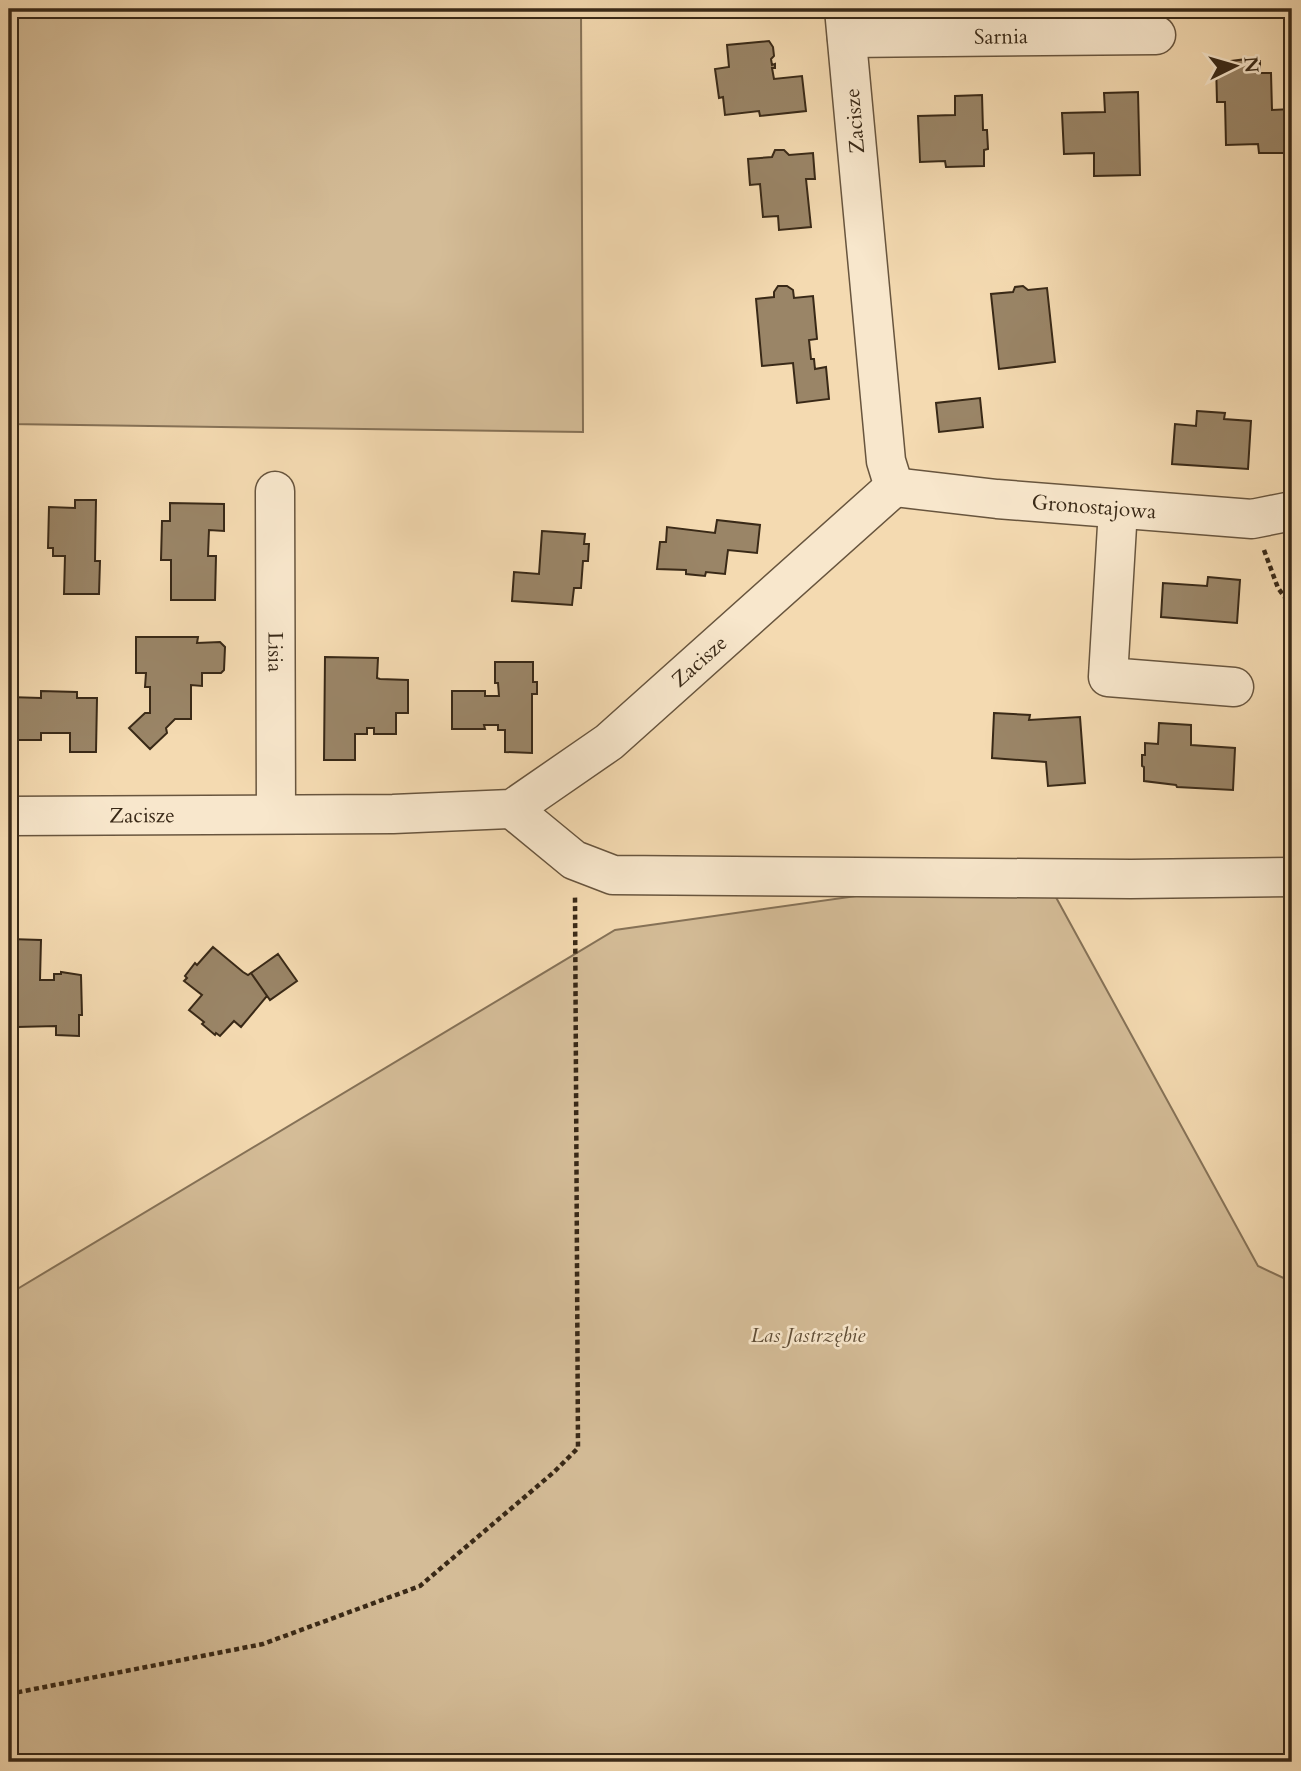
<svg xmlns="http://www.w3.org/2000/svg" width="1301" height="1771" font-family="Cardo,serif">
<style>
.green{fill:#d4bc97;stroke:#867257;stroke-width:2}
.building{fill:#9a8567;stroke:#392917;stroke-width:2}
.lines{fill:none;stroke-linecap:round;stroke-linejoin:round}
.minor-casing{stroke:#68553e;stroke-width:41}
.path{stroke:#392917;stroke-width:4.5;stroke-dasharray:5 3.5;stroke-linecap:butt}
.minor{stroke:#f8e7cc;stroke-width:38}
.labels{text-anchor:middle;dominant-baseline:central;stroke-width:5;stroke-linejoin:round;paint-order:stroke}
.street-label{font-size:21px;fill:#392917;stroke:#f8e7cc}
.park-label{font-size:21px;font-style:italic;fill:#604e37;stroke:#f8e7cc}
</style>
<rect width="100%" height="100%" fill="#f4dab1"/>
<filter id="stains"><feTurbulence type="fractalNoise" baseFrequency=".00286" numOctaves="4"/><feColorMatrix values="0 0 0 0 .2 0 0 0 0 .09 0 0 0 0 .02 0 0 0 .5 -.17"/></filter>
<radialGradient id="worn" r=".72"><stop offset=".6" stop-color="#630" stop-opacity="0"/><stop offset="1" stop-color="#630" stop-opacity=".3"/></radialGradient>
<path class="green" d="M9,9L581,10L583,432L9,424Z
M1041,870L1258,1266L1292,1282V1762H9V1294L615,930Z"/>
<path class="building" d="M769,41L773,47L774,56L771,59L772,65L775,64V68H772L774,79L802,76L806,111L760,116L759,111L725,115L723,97L719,98L715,69L729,67L727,45Z
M1247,59V62L1260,61V73H1271L1272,110L1292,109V153H1259L1258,144L1226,145L1225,102H1217L1216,63Z
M1138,92L1140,175L1094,176V153L1064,154L1062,113L1105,112L1104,93Z
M982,95L983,130H987L988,149L984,150V166L946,167L945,161L920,162L918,116L955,115V96Z
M775,150H784L789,155L813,153L815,179H806L811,227L779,230L778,216L763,217L760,184L750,185L748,159L772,157Z
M778,286H787L793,290L794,298L813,296L817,339L809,340L811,359H814L815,369L826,367L829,399L797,403L793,363L762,366L756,299L774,297V292Z
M1023,286L1028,290L1047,288L1055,362L999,369L991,294L1013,292L1015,287Z
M980,398L983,427L939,432L936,403Z
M1197,411L1225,413L1224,419L1251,421L1248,469L1172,464L1175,424L1196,426Z
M75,500H96L95,561H100L99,594H64L65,556H53V548H48L49,507L75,508Z
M170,503L224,504V531L209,530L208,556H216L215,600H171V560H161L162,521H170Z
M717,520L760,525L757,553L728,550L725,574L706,572L705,576L686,574V570L657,569L660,542H666L667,527L715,533Z
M542,531L585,534L584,544H589L588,561H583L581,588H574L572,605L512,601L514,572L539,574Z
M1208,577L1240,580L1237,623L1161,617L1163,583L1207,586Z
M136,637H198L197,643L220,642L225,647L224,670L221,673H202V686L191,685V719H175L166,728L167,733L150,749L129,728L145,713H150V687H145L146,673H136Z
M325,657L378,658L377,678L380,679L408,680V713H396V734H374V728H367V734H355V760H324Z
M495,662H533V682H537V694H532V753L505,752V730H498V725H484L485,729H452V691H485V696H499L498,683H495Z
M41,691L77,692V698H97L96,752H70V733H41V740H9V697L41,698Z
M994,713L1030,715L1029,720L1080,717L1085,783L1048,786L1046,762L992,758Z
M1159,723L1191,725V745L1235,748L1233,790L1177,787L1176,785L1144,781V767L1142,766V755H1145V743L1158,744Z
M10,939L41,940L40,980H54V974H61V972L81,975L82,1015H79V1036L56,1035V1026L17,1027V1025H12L13,980H9Z
M213,947L243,972L248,975L251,973L267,996L241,1027L234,1021L220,1036L216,1033L215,1035L202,1024L204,1022L189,1010L202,995L184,981L187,978L185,976L195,963L197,965Z
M278,954L297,981L270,1000L251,973Z"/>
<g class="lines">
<defs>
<g id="minor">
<path id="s1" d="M847,38L1156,35"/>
<path id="s2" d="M894,487L997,499L1252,519L1292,511"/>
<path id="s3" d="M275,491L276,814"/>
<path d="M1118,509L1108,677L1234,687"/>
<path d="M512,809L574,860L613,875L1131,879L1292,877"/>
<path id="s4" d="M9,816L393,814L512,809L609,742L894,487L886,461L844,9"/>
</g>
</defs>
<use href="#minor" class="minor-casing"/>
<path class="path" d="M1264,550L1278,588L1292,607
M9,1694L263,1644L420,1586L554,1472L578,1448L575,895"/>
<use href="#minor" class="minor"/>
</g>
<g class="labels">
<g class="street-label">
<text stroke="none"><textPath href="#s1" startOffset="154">Sarnia</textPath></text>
<text transform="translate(855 121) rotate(-95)">Zacisze</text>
<text stroke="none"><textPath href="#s2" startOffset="201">Gronostajowa</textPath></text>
<text stroke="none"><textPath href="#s3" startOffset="161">Lisia</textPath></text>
<text stroke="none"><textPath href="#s4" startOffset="742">Zacisze</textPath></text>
<text stroke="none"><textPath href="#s4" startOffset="133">Zacisze</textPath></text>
</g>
<g class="park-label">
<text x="808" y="1335">Las Jastrzębie</text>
</g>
</g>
<rect width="1301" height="1771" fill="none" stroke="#f4dab1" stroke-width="35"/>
<rect x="10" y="10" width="1280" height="1750" fill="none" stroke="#392917" stroke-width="3.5"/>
<rect x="18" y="18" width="1266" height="1736" fill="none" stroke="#392917" stroke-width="2"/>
<g transform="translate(1235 66) rotate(85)" stroke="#f8e7cc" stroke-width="5" paint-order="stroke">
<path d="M0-5L12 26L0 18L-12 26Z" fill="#392917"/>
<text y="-10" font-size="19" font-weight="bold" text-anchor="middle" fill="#392917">N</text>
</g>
<rect width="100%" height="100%" filter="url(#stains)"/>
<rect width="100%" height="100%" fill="url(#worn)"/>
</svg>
